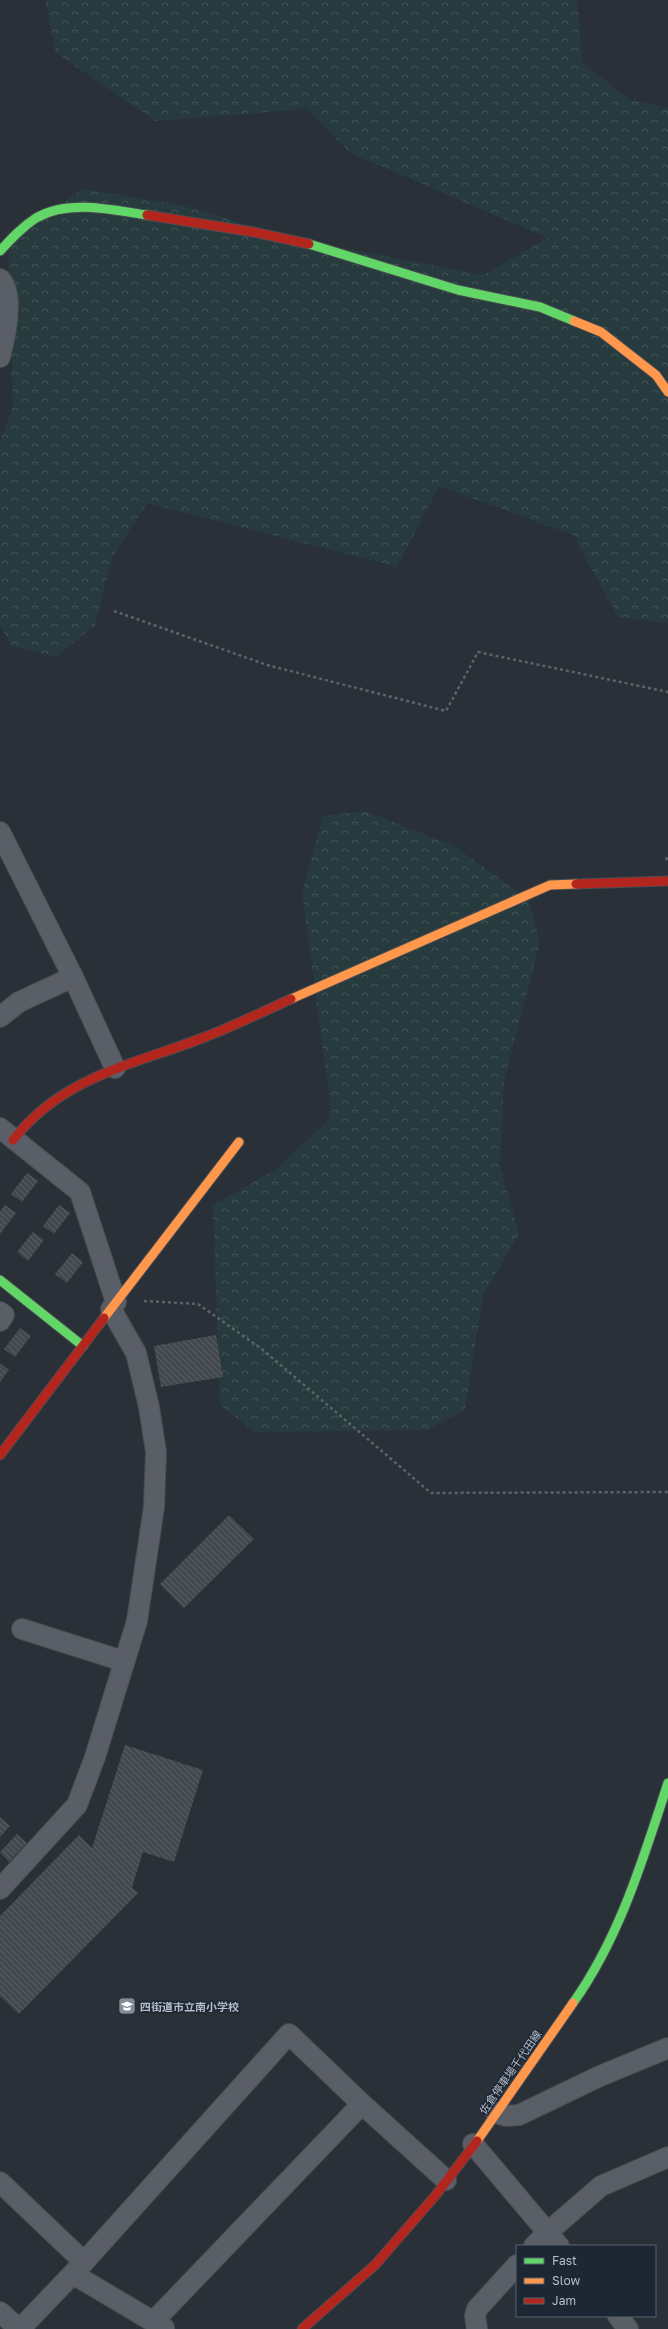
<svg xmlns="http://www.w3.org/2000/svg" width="668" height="2329" font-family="'Golos Text','Noto Sans JP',sans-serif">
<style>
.forest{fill:url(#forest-crowns)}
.building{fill:url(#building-back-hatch)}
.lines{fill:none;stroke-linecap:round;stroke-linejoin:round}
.street-casing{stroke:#484c53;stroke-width:22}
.fast-casing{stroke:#484c53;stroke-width:11}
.slow-casing{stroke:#484c53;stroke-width:11}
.jam-casing{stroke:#484c53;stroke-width:11}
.path{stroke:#5d636a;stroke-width:2.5;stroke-dasharray:3 3;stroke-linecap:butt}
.street{stroke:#5a5e66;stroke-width:20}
.fast{stroke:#63d668;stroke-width:9}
.slow{stroke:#ff974d;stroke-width:9}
.jam{stroke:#b3261e;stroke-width:9}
.labels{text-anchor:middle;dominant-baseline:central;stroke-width:3;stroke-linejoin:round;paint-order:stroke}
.poi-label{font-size:11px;font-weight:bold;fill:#b4bcc9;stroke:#1d2633;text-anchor:start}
.street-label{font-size:11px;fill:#b4bcc9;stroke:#1d2633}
</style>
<defs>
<pattern id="forest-crowns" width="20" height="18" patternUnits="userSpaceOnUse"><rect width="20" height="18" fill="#273a3e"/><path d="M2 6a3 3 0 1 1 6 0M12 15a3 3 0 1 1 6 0" fill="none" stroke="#445559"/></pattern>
<pattern id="building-back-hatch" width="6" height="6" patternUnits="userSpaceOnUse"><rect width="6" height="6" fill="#444950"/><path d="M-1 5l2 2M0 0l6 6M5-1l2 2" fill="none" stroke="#5d6168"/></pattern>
</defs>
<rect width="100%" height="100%" fill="#2a3038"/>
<path class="forest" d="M45,0H577L582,62L628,99L668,108V623L618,617L573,535L439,486L397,567L147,503L112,558L95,625L56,657L12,646L0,625V442L13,407L8,242L83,189L181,205L301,240L483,275L548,238L350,153L308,109L156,121L56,53Z
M365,811L454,846L528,899L540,942L504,1081L500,1166L519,1235L483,1295L465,1410L428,1430L255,1432L220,1405L213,1205L275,1170L330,1119L329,1094L302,892L323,816Z"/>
<path class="building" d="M27,1173L38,1181L22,1202L11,1194Z
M5,1205L16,1213L0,1234V1211Z
M59,1205L70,1213L54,1234L43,1226Z
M33,1232L44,1240L28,1261L17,1252Z
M72,1253L83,1262L67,1283L55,1274Z
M20,1328L31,1336L15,1357L4,1349Z
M216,1335L223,1377L161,1387L154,1346Z
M0,1363L9,1370L0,1382Z
M229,1515L254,1539L184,1608L160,1584Z
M125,1745L203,1770L174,1862L143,1852L132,1887L138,1893L19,2014L0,1996V1916L79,1835L92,1848Z
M0,1817L10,1826L0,1837Z
M17,1834L27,1843L9,1862L0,1852Z"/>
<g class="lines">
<defs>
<path id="street" d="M0,279C15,294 5,338 0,357
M0,832L73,977L115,1068
M0,1017L19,1002L73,977
M0,1128L80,1192L116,1302
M0,1312L4,1315L0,1321
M22,1629L123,1661
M0,1889L77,1805L95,1757L137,1621L154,1507L156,1452L149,1407L136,1353L111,1309
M496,2113L506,2116L519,2115L600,2076L668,2048
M473,2144L559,2246
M0,2182L84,2262
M534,2246L548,2232L601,2186L668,2157
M73,2274L164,2328
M0,2312L19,2329
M618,2316L628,2329
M153,2322L362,2104
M20,2329L84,2262L289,2034L362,2104L446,2180
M477,2329L475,2316L477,2309L517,2265"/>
<path id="fast" d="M309,244L458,290L540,307L574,321
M0,251C11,239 22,227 36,218C69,199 112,210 147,215
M0,1280L83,1346
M573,2003C620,1937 643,1859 668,1783"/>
<path id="slow" d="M574,321L601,332L656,375L668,392
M291,999L550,885L576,884
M104,1318L239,1142
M477,2141L573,2003"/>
<path id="jam" d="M147,215L253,232L309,244
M576,884L668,881
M13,1140C63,1076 133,1065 205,1037C234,1026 262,1012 291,999
M0,1455L104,1318
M302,2329L375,2265L435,2196L477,2141"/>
</defs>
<use href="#street" class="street-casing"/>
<use href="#fast" class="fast-casing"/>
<use href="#slow" class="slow-casing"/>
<use href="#jam" class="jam-casing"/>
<path class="path" d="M114,611L267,665L446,711L478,652L668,692
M666,860L668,855
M144,1301L198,1304L263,1350L431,1493L668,1492"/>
<use href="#street" class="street"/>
<use href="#fast" class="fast"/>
<use href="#slow" class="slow"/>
<use href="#jam" class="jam"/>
</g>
<defs>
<symbol id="school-square" viewBox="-11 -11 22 22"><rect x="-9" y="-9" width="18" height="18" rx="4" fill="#848b96" stroke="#1d2633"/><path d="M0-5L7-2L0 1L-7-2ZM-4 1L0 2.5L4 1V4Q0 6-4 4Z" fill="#fff"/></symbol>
</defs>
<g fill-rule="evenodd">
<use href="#school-square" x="117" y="1996" width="20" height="20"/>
</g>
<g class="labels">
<g class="poi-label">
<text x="140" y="2006">四街道市立南小学校</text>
</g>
<g class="street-label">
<text transform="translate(510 2072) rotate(-55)">佐倉停車場千代田線</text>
</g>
</g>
<rect x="516" y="2245" width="140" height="72" fill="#1d2633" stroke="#59626f"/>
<rect x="524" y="2258" width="20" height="6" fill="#63d668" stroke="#59626f"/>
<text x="552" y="2265" font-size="12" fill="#b4bcc9">Fast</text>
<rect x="524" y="2278" width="20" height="6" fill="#ff974d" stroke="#59626f"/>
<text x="552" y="2285" font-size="12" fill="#b4bcc9">Slow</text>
<rect x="524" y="2298" width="20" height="6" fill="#b3261e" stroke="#59626f"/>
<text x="552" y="2305" font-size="12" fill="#b4bcc9">Jam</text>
</svg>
